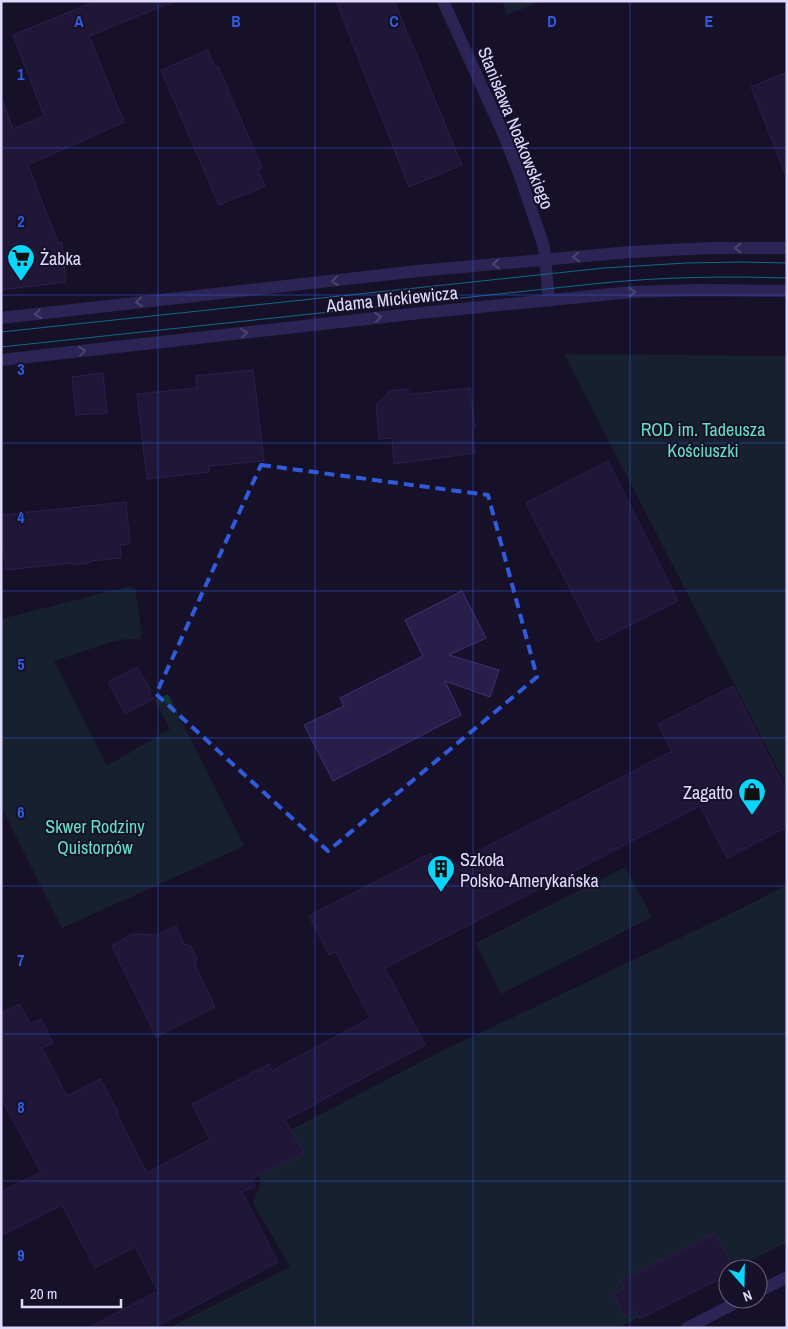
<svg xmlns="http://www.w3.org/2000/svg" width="788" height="1329" font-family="'Archivo Narrow',sans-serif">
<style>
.green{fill:#143333}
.building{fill:#291d4a;stroke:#413076}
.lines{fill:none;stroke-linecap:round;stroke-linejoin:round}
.minor{stroke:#443d88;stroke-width:12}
.tram{stroke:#09d6fb;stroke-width:1}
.oneway{stroke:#8a84bd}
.marked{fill:none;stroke:#305cdc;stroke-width:4;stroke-dasharray:10 6;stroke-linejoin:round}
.grid{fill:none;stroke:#305cdc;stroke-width:1;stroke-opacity:0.55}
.labels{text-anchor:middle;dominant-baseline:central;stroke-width:4;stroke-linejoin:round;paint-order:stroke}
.street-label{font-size:18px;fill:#e0dafe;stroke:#171129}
.poi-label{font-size:18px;fill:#e0dafe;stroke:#171129;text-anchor:start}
.park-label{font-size:18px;fill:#65dfc7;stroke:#171129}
.grid-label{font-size:16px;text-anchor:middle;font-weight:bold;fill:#305cdc;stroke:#171129;stroke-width:4;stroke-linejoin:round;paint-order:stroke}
</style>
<rect width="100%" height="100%" fill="#171129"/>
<path class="green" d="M502,1H542L507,15Z
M564,354L787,356V787Z
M131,586V588H135L142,635L140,636L141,639H127L111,642L54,661L107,766L170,729L154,700L168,694L244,846L62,928L1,806V619Z
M625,867L652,917L501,994L476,943Z
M787,885V1242L734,1269H728V1272L618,1328H169L290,1267L253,1203L261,1182L247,1153L438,1053L734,912Z"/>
<path class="building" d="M96,1H172V2L89,36L124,122L28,165L58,243L62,242L66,282L1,290V103L3,102L13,129L44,116L13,35Z
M336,1H394L462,165L409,187Z
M208,50L215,68L218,66L246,131L262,168L258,169L265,186L219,205L161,70Z
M787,72V173H785L751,87Z
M253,370L264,461L209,466V472L147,479L137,394L197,388L196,376Z
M103,373L107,413L76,415L72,377Z
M470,388L475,428L472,429L475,453L394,464L392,438L379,439L376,405L390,391L406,389L412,394Z
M608,461L678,601L597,642L526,503Z
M126,502L130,544L120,545L121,558L90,561L89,563L73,565L72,563L6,570L4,550H1V515Z
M462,591L486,638L449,655L499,670L490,697L445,681L461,715L333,781L304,725L344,706L340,698L423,656L405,620Z
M137,667L151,690L149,691L153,699L125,714L108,682Z
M733,686L787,792V827L727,858L700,806L385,968L425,1045L285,1120L304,1153L251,1179L255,1186L242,1192L278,1262L154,1328H88L158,1291L135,1247L95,1268L62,1205L1,1236V1192L41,1172L1,1098V1013L20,1004L30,1024L41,1019L53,1043L42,1048L67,1096L100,1079L119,1113L117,1114L147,1173L210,1139L192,1104L269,1064L272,1071L370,1018L336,952L329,955L309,916L431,853L440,871L672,751L658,724Z
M176,926L184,944L191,946L197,958L195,965L215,1007L156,1037L112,946L132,934L157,935Z
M715,1233L734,1269H728V1275L640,1319L636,1311L624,1316L613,1294L624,1288L620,1281Z"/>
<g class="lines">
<path class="minor" d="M443,1L503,133L520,176L544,247L549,301
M1,318L418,271L630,252L710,248H787
M1,360L420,313L632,292L697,290L787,291
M758,1292L787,1277
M687,1328L743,1299"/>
<path class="tram" d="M1,332L604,268L686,263L742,262L787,263
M1,347L602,283C663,277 725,276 787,278"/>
</g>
<defs><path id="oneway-chevron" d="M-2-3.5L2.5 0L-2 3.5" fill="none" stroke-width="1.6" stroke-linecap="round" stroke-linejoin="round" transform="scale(1.25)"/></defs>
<g class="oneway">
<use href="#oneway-chevron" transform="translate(738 248) rotate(180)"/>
<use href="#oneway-chevron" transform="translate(576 257) rotate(175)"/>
<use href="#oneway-chevron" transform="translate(496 264) rotate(175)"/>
<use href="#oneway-chevron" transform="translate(335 281) rotate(173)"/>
<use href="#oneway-chevron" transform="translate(632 292) rotate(-5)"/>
<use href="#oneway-chevron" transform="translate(139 302) rotate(173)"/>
<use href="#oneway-chevron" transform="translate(38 314) rotate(173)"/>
<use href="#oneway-chevron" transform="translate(378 317) rotate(-6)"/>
<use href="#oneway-chevron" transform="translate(244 333) rotate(-6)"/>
<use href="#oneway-chevron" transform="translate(82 351) rotate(-6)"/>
</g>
<path d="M0 0H788V1329H0ZM261,465L488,495L537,677L328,851L156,694Z" fill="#171129" fill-opacity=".55" fill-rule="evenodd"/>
<path class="marked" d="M261,465L488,495L537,677L328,851L156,694Z"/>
<path class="grid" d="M158,1V1328M315,1V1328M473,1V1328M630,1V1328M1,148H787M1,295H787M1,443H787M1,591H787M1,738H787M1,886H787M1,1034H787M1,1181H787"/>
<defs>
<symbol id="supermarket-pin" viewBox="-11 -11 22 30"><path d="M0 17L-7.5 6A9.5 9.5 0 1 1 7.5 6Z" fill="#09d6fb" stroke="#171129"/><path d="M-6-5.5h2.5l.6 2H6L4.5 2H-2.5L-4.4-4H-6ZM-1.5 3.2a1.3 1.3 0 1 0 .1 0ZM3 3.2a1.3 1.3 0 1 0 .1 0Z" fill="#111"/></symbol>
<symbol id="shop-pin" viewBox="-11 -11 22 30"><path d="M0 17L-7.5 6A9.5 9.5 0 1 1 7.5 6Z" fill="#09d6fb" stroke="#171129"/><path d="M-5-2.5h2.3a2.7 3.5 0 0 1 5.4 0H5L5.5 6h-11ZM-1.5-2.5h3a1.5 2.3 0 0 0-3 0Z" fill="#111"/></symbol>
<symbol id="building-pin" viewBox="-11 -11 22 30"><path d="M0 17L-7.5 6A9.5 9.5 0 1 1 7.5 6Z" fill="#09d6fb" stroke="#171129"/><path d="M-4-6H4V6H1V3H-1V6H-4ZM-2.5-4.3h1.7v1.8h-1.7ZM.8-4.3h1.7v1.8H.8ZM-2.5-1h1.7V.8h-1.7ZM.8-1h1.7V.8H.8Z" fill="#111"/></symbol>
</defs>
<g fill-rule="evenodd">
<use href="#supermarket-pin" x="5" y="242" width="32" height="43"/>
<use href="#shop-pin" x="736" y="776" width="32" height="43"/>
<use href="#building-pin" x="425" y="853" width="32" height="43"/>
</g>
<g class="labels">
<g class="street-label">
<text transform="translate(516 128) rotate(68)">Stanisława Noakowskiego</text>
<text transform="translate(392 299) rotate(-6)">Adama Mickiewicza</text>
</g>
<g class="poi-label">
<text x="40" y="258">Żabka</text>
<text x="733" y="792" text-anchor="end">Zagatto</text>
<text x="460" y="859">Szkoła<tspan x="460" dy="21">Polsko-Amerykańska</tspan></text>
</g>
<g class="park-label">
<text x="703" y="429">ROD im. Tadeusza<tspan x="703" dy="21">Kościuszki</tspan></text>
<text x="95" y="826">Skwer Rodziny<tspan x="95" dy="21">Quistorpów</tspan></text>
</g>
</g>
<g class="grid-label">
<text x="79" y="27">A</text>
<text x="236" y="27">B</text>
<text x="394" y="27">C</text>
<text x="552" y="27">D</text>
<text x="709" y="27">E</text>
<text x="21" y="80">1</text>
<text x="21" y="227">2</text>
<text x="21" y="375">3</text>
<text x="21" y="523">4</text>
<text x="21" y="670">5</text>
<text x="21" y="818">6</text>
<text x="21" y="966">7</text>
<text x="21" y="1113">8</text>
<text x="21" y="1261">9</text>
</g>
<rect width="788" height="1329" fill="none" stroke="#e0dafe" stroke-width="5"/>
<g transform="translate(743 1284) rotate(160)"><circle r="24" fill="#171129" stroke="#67617e"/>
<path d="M0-4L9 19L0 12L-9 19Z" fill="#09d6fb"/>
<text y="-8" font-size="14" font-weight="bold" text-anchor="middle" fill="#e0dafe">N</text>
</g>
<path d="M22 1299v8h99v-8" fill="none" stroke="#e0dafe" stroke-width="2.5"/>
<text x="30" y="1299" font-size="15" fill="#e0dafe" stroke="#171129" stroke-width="4" paint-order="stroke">20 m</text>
</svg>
